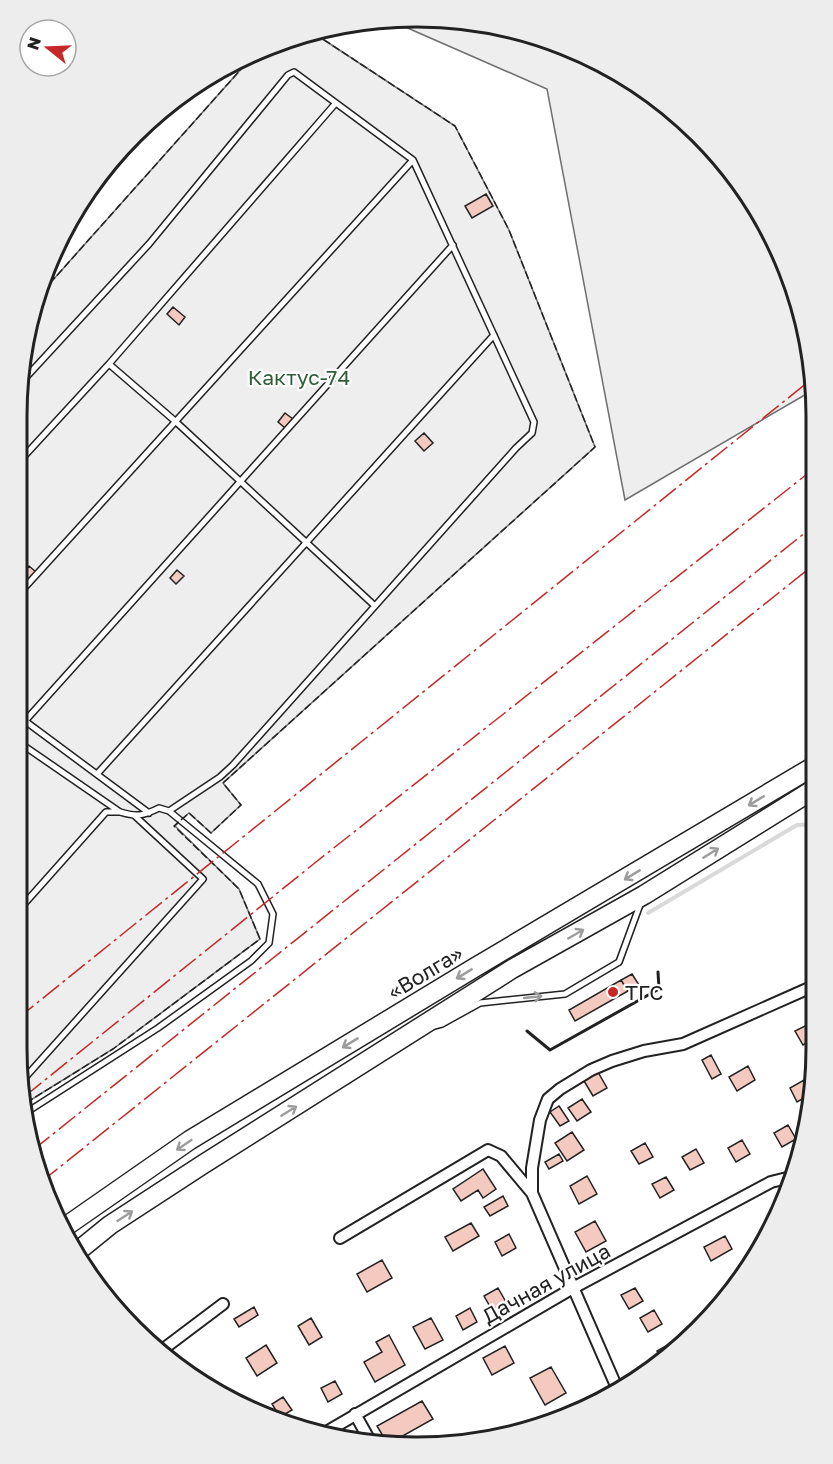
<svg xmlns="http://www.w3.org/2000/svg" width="833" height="1464" font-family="'Golos Text',sans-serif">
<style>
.green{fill:#eee;stroke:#6f6f6f;stroke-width:1.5}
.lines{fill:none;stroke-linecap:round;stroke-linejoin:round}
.stream{stroke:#d9d9d9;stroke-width:4}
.building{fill:#f3c9c0;stroke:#222;stroke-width:1.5}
.service-casing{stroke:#222;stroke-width:8}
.minor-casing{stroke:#222;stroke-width:14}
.trunk-casing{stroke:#222;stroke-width:21}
.service{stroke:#fff;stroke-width:5}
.minor{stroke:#fff;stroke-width:10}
.trunk{stroke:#fff;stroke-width:18}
.fence{stroke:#222;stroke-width:1.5;stroke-dasharray:8 3;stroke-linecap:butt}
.wall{stroke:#222;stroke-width:3}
.power{stroke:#c62828;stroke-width:1.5;stroke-dasharray:21 4.5 3 4.5;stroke-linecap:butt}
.oneway{stroke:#9c9c9c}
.poi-dot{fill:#c62828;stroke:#fff;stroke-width:2}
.labels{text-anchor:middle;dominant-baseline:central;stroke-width:4.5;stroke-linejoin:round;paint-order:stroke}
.park-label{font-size:21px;fill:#2f5e38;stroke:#fff}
.street-label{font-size:21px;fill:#222;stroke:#fff}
.poi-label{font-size:21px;fill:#222;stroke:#fff;text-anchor:start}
.rim{fill:none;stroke:#222;stroke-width:3}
</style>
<rect width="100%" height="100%" fill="#fff"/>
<path class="green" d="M416,17L494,24L569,47L638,84L700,134L763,216L795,288L815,389L625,500L547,89L387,19Z
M312,32L455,126L509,230L595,447L223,783L241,805L211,833L189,813L175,826L239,889L260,939L113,1049L26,1103L17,1047V390L35,300L259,49Z
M166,107L68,226L84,195L133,134Z"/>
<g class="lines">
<path class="stream" d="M648,913L797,825L816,824"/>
</g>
<path class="building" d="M486,194L493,206L472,218L465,206Z
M173,307L185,317L179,325L167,314Z
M285,413L293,419L285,428L278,422Z
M424,433L433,443L424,451L415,441Z
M29,566L36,572L26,583L19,577Z
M177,570L184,576L176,584L170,578Z
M632,974L639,985L628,991L621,980Z
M621,980L628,991L575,1021L569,1010Z
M809,1024L816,1038L803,1045L795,1031Z
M711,1055L721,1074L712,1079L702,1060Z
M748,1066L755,1080L737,1091L729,1077Z
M598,1072L607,1088L593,1096L584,1081Z
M804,1080L811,1094L797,1102L790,1088Z
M582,1099L591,1112L577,1121L568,1108Z
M559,1106L569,1121L560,1126L550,1112Z
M788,1125L796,1139L782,1147L774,1133Z
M572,1132L584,1150L567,1161L555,1143Z
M742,1140L750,1154L736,1162L728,1148Z
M645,1143L653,1157L639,1164L631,1151Z
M696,1149L704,1163L690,1170L682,1157Z
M559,1154L563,1161L549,1169L545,1162Z
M483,1169L496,1189L483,1198L478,1190L461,1201L453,1189Z
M587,1176L597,1194L579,1204L570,1186Z
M666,1177L674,1190L660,1198L652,1184Z
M503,1196L508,1206L490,1216L484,1207Z
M595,1221L606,1241L586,1252L575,1232Z
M471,1223L479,1236L453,1251L445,1237Z
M509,1234L516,1248L502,1256L495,1242Z
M725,1236L732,1249L711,1261L704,1247Z
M382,1260L392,1278L367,1292L357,1274Z
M498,1288L506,1302L492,1310L484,1296Z
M635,1288L643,1301L629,1309L621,1295Z
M254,1307L258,1315L239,1327L234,1319Z
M470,1308L477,1322L463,1330L456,1316Z
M654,1310L662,1324L648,1332L640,1318Z
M311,1318L322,1337L309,1345L298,1326Z
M431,1318L443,1340L425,1349L413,1327Z
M389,1335L405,1365L375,1382L364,1362L382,1352L376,1342Z
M671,1343L675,1351L662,1360L657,1351Z
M266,1345L277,1363L257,1376L246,1358Z
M505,1346L514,1363L492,1375L483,1358Z
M551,1367L566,1393L545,1405L530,1378Z
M335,1381L342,1394L328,1402L321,1388Z
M283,1397L292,1410L280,1417L272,1404Z
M586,1399L590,1404L576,1413L573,1406Z
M422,1401L433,1419L392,1442L386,1441L377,1426Z"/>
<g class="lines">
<defs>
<path id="service" d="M109,364L175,421L375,606
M18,386L149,244L288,75L294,72L413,160L534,422L532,433L516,448L233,765L220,777L169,811
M17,464L109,364L335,104
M17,596L413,160
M17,715L149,813
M25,721L453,245
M17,741L120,812C137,817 143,816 159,808L169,811L258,884L273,914L269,943L251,961L158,1028L27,1112
M97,774L494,335
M17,912L106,812H120
M434,1026L442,1024L480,1003L565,994L619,962L641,902
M22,1081L203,879L135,816"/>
<path id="minor" d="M532,1193V1168L540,1120L548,1099L560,1089L591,1070L612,1061L644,1051L683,1044L816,985
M340,1238L488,1150L501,1156L532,1193L617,1388
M162,1350L223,1304
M355,1414L369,1439
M321,1435L573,1288L771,1182L795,1176"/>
<path id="trunk" d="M65,1227L190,1140L474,968L816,765
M78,1251L110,1225L202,1165L512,969L644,895L816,788"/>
</defs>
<use href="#service" class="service-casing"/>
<use href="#minor" class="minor-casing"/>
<use href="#trunk" class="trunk-casing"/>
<use href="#service" class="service"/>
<use href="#minor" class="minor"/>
<use href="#trunk" class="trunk"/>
<path class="fence" d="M35,300L259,49
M26,1103L113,1049L260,939L239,889L174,826L189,813L211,833L241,805L223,783L595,447L509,230L455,126L312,32"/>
<path class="wall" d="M527,1031L550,1050L659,989L658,972"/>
<path class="power" d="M17,1019L813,378
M25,1096L316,862L816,467
M33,1150L816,524
M41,1182L816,563"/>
</g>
<defs><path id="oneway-shaft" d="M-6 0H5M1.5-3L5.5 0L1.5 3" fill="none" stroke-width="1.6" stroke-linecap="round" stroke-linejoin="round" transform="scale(1.5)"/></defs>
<g class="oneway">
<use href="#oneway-shaft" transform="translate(756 801) rotate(149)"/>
<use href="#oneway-shaft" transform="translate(711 853) rotate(-32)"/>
<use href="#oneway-shaft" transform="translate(632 875) rotate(149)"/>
<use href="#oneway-shaft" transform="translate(576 934) rotate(-30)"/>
<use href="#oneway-shaft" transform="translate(464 974) rotate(149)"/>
<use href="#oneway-shaft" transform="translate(533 997) rotate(-6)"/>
<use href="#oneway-shaft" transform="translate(350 1043) rotate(149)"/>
<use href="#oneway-shaft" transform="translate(289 1111) rotate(-32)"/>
<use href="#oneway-shaft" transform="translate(184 1145) rotate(146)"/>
<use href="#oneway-shaft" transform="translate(125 1216) rotate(-33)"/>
</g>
<circle class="poi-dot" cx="613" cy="992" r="6"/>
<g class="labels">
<g class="park-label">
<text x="299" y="377">Кактус-74</text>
</g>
<g class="street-label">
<text transform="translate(425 972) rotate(-31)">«Волга»</text>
<text transform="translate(546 1283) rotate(-29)">Дачная улица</text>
</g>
<g class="poi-label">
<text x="625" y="992">ТГС</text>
</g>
</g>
<path d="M0 0H833V1464H0ZM416 27H417A389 389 0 0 1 806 416V1048A389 389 0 0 1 417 1437H416A389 389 0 0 1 27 1048V416A389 389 0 0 1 416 27Z" fill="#ededed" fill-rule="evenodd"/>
<path class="rim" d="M416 27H417A389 389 0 0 1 806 416V1048A389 389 0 0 1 417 1437H416A389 389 0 0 1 27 1048V416A389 389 0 0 1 416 27Z"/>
<g transform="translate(48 48) rotate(288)"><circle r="28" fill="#ffffff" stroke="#a7a7a7" stroke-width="1.5"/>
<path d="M0-4.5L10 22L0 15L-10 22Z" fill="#c62828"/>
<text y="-9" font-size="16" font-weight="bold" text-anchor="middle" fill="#222222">N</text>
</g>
</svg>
